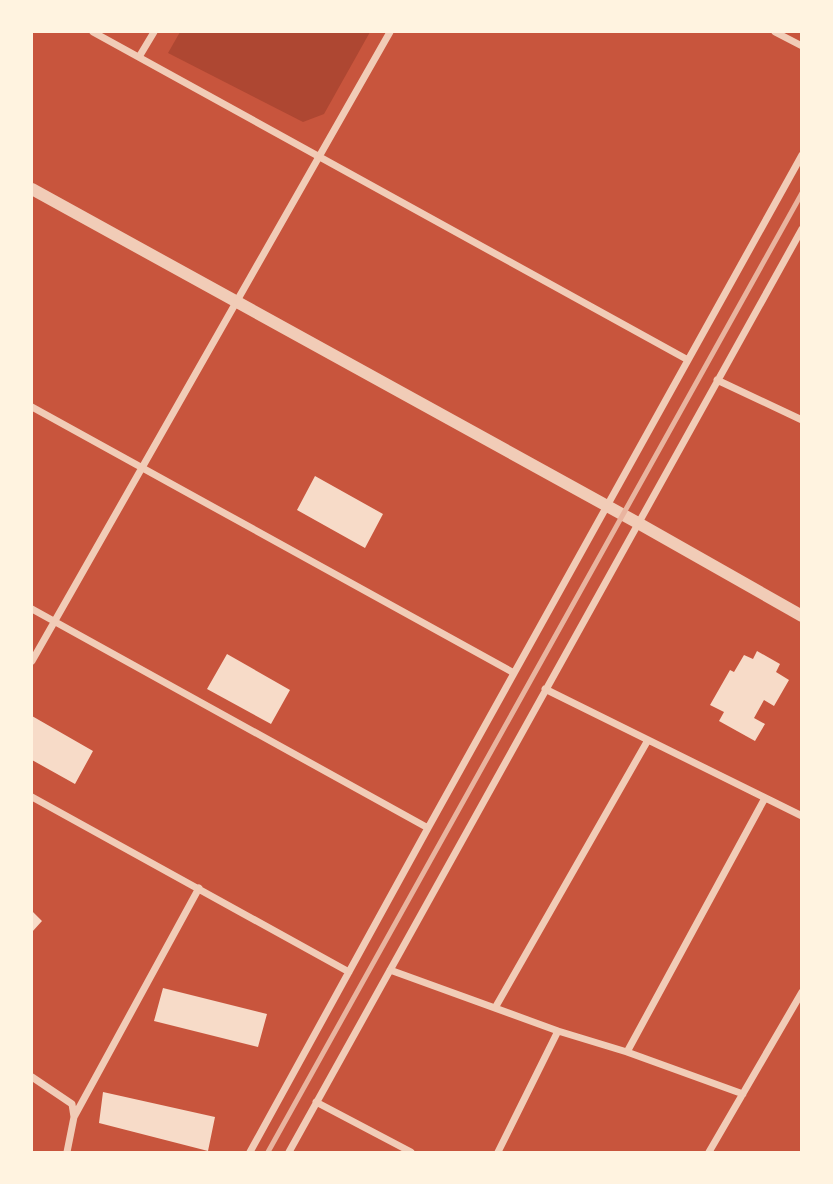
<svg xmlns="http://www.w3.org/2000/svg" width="833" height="1184" font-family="'PT Serif',serif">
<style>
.green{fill:#ae4732}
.building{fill:#f7dbc8}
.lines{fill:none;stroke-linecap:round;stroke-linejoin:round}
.minor{stroke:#f1ccb7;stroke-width:7}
.tertiary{stroke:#f1ccb7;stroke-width:12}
.rail{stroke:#e9b49f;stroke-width:5}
</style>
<rect width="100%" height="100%" fill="#c8553d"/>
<path class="green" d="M180,32H370L324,114L303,122L168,53Z"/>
<path class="building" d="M315,476L383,514L365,548L297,510Z
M757,651L780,664L776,672L789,680L774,706L764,700L754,718L765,724L755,741L719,721L724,712L710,705L730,670L734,672L744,655L753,659Z
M227,654L290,690L271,724L207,689Z
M32,716L93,751L75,784L32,760Z
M32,911L42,921L32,932Z
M163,988L267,1014L258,1047L154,1021Z
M103,1092L215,1117L208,1151L99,1123Z"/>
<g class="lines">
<path class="minor" d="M93,32L688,360
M775,32L802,46
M139,57L154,32
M717,380L802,420
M32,407L514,673
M32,609L428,828L802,155
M32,661L390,32
M545,689L802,816
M32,797L349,972
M390,970L558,1031L498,1152
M495,1008L648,740
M558,1031L627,1052
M32,1077L72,1104L74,1117L67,1152
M743,1094L627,1052L765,798
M316,1102L411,1152
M74,1117L199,888
M250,1152L428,828
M289,1152L802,229
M709,1152L802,992"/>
<path class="tertiary" d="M32,189L638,523L802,616"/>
<path class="rail" d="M268,1152L802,193"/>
</g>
<rect width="833" height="1184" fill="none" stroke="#fff3e0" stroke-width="66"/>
</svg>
